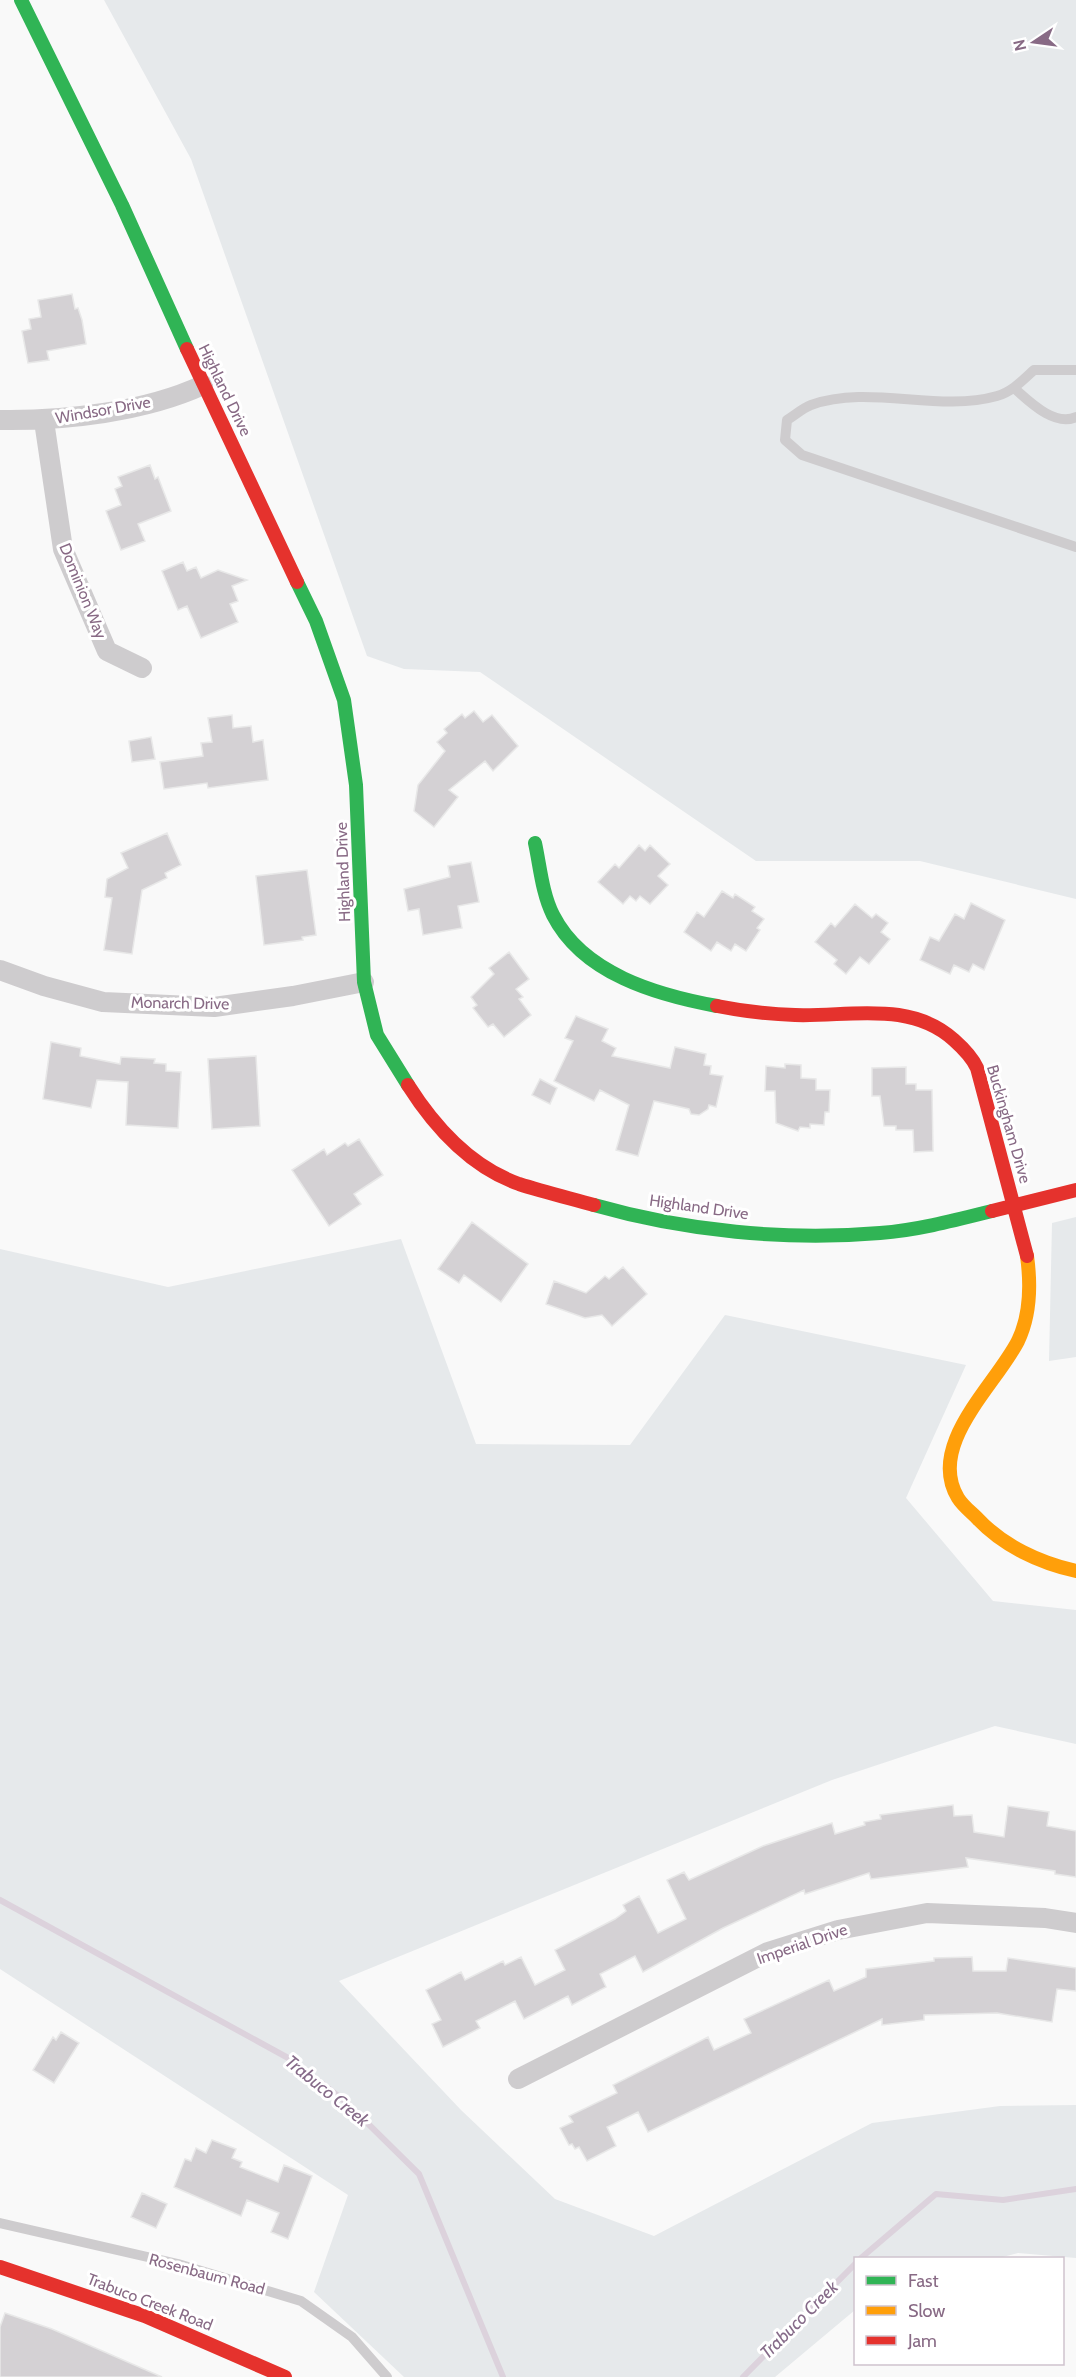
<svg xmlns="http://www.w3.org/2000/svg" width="1076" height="2377" font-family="Cabin,sans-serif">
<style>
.green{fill:#e6e9eb}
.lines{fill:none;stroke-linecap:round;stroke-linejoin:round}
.stream{stroke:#dcd2dc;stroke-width:6}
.building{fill:#d4d1d4;stroke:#e8e8e8;stroke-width:1.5}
.lane{stroke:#ceccce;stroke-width:10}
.street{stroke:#ceccce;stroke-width:20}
.fast{stroke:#30b455;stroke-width:14}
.slow{stroke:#ff9f0a;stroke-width:14}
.jam{stroke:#e5322d;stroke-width:14}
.labels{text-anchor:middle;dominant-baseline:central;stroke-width:6;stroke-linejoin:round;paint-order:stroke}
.street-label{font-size:16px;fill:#886a85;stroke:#fff}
.water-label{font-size:18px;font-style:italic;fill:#866b89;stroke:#fff}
</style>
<rect width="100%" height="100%" fill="#f9f9f9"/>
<path class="green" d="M104,0H1076V899L920,861H756L480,672L404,669L367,656L191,159Z
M1076,1217V1357L1049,1361L1052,1223Z
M401,1239L476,1444L630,1445L725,1315L966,1365L906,1498L993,1601L1076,1610V1744L995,1726L832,1780L339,1981L461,2110L555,2199L654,2236L872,2123L1000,2106L1076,2105V2258L1018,2253L999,2258H856L855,2310L775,2377H404L314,2292L348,2195L0,1969V1249L168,1287Z"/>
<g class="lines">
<path class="stream" d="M0,1900L290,2059L346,2102L419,2174L503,2377
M861,2258L936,2194L1003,2200L1076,2189
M743,2377L856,2263"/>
</g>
<path class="building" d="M72,294L75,309L78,308L82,320L86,344L47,351L49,360L28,363L22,331L31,329L29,319L41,317L38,300Z
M150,465L155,479L158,477L171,511L138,524L145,541L121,550L106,511L121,505L115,489L122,486L118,477Z
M183,562L187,571L196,567L201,578L218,570L247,580L232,586L238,601L230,604L238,622L201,638L187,606L178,610L162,571Z
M474,711L483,722L492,715L518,746L493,771L485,761L449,790L458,797L434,827L414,811L418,785L445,751L437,742L447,733L444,729L462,714L465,718Z
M232,715L233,728L251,726L253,742L263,740L268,780L208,788L207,783L164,789L160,762L203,756L201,743L212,742L208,718Z
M151,737L155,759L132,762L129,741Z
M167,833L181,865L165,873L167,878L142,890L132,954L104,950L112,898L105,897L107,879L128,868L121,853Z
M639,845L645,851L650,845L670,864L658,876L668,885L650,904L640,896L636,901L630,896L623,904L598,882L615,864L619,868Z
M471,862L479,902L458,906L462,928L423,935L419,909L408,911L404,889L450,877L448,866Z
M307,870L316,935L302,937L303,940L264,945L256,876Z
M722,891L733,898L735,894L755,907L752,911L764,919L757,928L760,930L746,951L735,944L731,951L717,942L711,951L684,932L697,912L704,917Z
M971,903L1005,920L984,970L973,964L969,972L954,965L950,974L920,960L930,937L939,941L955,914L964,919Z
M855,904L872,918L876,914L888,923L881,932L890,939L869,964L860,957L846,974L834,964L837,960L815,942L831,923L835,927Z
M509,952L529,979L516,989L523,997L519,999L531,1015L504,1037L493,1024L488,1027L473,1008L477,1005L471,997L494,974L489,968Z
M576,1016L608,1029L602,1041L616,1048L612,1056L670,1068L675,1047L706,1054L704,1065L711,1066L710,1074L723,1076L716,1107L709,1105L708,1109L699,1115L691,1114L689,1109L654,1101L638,1156L616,1150L629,1105L600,1090L594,1101L554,1081L573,1041L565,1038Z
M51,1042L81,1048L80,1056L120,1064L121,1057L155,1059L154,1063L166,1064V1071L181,1072L178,1128L126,1125L128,1082L97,1080L91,1108L43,1099Z
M256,1056L260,1126L212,1129L208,1059Z
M785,1064L801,1065V1078L816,1079V1090H830L829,1112H825L824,1125L810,1124V1128L800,1127L798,1131L776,1123L775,1091H765L766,1066L785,1068Z
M906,1067V1084H916V1090H932L933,1151L914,1152L913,1130H896V1126H884L880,1096H872V1068Z
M540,1079L557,1088L550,1104L532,1095Z
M359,1139L383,1175L354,1194L361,1204L329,1226L292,1170L324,1149L327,1155L345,1143L348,1146Z
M472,1222L528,1264L501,1302L464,1275L459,1283L438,1269Z
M623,1267L647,1294L612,1326L602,1315L585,1318L546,1304L554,1281L586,1293L605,1276L609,1279Z
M953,1805L954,1816L972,1815L974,1832L1004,1837L1008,1806L1049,1812L1047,1826L1076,1831V1877L1055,1874V1871L966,1858L968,1867L871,1879L869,1873L805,1894L804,1890L723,1928L643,1972L635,1956L600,1974L606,1987L572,2005L568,1996L524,2019L515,2001L476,2021L480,2028L443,2047L432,2024L441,2020L426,1990L461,1972L465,1980L503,1961L505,1965L521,1957L535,1985L565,1970L555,1950L615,1919L626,1911L623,1905L639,1896L658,1933L686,1919L667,1880L684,1872L689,1880L763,1846L832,1823L835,1834L865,1825L864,1822L881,1819L880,1815Z
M972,1957L973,1971H1006L1008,1958L1076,1968V1991L1057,1989L1052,2022L997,2013L924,2015V2020L882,2025V2019L648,2132L638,2112L607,2127L616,2146L587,2161L579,2147L575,2149L572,2144L569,2145L560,2128L573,2122L569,2116L617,2093L613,2085L708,2037L714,2050L751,2033L744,2019L829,1980L834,1991L866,1977V1969L934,1961V1958Z
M61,2032L79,2043L54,2083L33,2070L53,2037L56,2040Z
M212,2140L236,2149L232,2158L242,2162L240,2167L278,2182L284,2165L312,2176L288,2239L271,2232L279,2213L247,2200L241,2216L174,2187L185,2159L191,2161L196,2148L206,2153Z
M142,2193L167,2204L156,2228L131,2217Z
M5,2313L52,2329L162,2377H0V2327Z"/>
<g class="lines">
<path class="lane" d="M1076,370H1034C1023,380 1012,392 997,396C937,413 870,384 811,405C803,408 795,415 787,420L785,440L802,455L1076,547
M1014,388C1029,401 1054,427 1076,417
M0,2223L178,2264L301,2301L352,2337L387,2377"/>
<path class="street" d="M0,420C64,421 145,412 203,385
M44,421L63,549L107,651L142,668
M0,970L44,986L103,1002L214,1007L293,996L364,982
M518,2079L768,1952L838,1930L927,1913L1045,1918L1076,1923"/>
<path class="fast" d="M21,0L122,205L187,349
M297,582L316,621L344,700L356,785L364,982L377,1035L408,1085
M535,843C540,866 542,893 553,915C583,974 657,995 717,1006
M594,1205C685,1231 786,1241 880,1233C918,1230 956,1220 992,1211"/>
<path class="slow" d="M1027,1256C1031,1285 1031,1314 1018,1341C995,1386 926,1445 958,1498C963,1506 971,1512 977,1518C1003,1546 1040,1563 1076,1571"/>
<path class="jam" d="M187,349L297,582
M717,1006C742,1011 769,1014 795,1015C849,1017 910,1000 954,1040C963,1048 972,1057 977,1068L1027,1256
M408,1085C434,1126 471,1167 519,1184C544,1192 569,1198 594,1205
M992,1211L1076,1190
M0,2267L145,2316L285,2377"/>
</g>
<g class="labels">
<g class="street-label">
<text transform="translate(225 390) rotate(64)">Highland Drive</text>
<text transform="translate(103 410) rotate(-10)">Windsor Drive</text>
<text transform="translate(83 591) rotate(68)">Dominion Way</text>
<text transform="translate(343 872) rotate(-92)">Highland Drive</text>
<text transform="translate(180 1003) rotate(1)">Monarch Drive</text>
<text transform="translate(1009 1124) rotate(74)">Buckingham Drive</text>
<text transform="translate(699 1207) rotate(8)">Highland Drive</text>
<text transform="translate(802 1944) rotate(-19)">Imperial Drive</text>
<text transform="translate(207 2274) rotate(15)">Rosenbaum Road</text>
<text transform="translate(150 2302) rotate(21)">Trabuco Creek Road</text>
</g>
<g class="water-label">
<text transform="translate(327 2091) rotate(39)">Trabuco Creek</text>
<text transform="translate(799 2320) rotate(-45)">Trabuco Creek</text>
</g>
</g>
<rect x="854" y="2257" width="210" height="108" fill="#ffffff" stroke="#cfc3ce" stroke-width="1.5"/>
<rect x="866" y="2276" width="30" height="9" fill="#30b455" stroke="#cfc3ce" stroke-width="1.5"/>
<text x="908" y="2287" font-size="18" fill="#886a85">Fast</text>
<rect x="866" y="2306" width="30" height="9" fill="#ff9f0a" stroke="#cfc3ce" stroke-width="1.5"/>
<text x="908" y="2317" font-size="18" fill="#886a85">Slow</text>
<rect x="866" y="2336" width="30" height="9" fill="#e5322d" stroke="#cfc3ce" stroke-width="1.5"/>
<text x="908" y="2347" font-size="18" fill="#886a85">Jam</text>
<g transform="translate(1034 42) rotate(257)" stroke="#ffffff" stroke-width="4.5" paint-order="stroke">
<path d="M0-4.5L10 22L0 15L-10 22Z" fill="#886a85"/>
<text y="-9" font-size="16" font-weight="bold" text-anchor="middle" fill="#886a85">N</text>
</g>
</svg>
